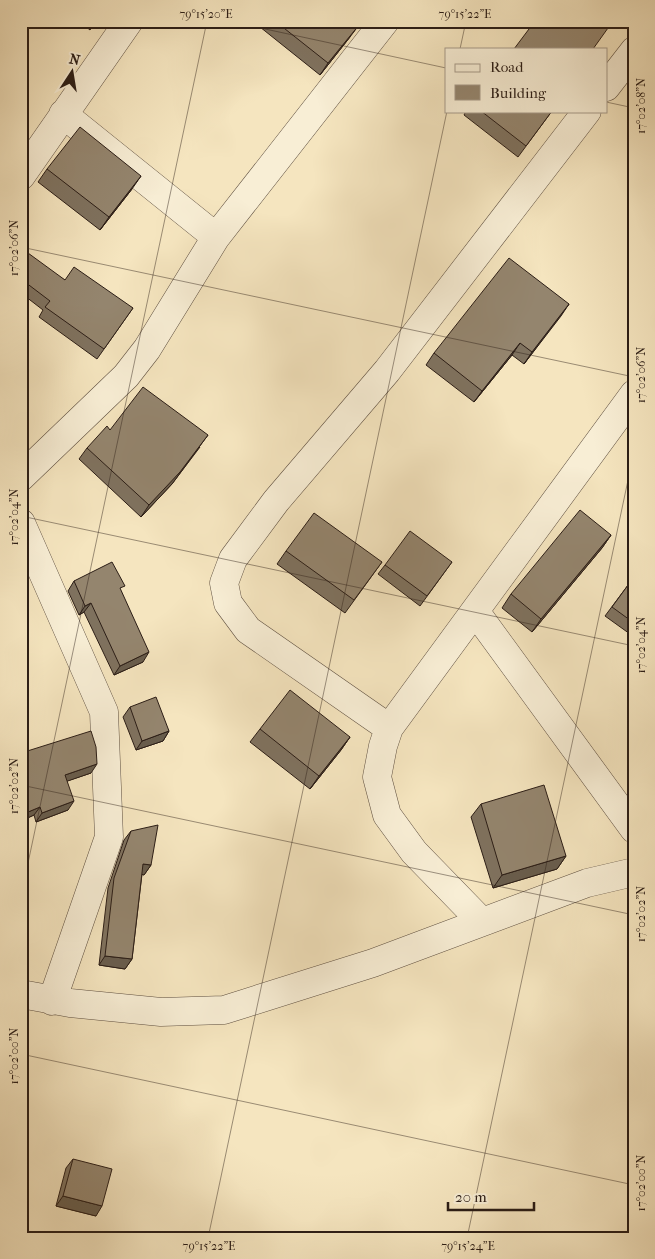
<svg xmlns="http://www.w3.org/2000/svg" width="655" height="1259" font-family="'IM FELL French Canon',serif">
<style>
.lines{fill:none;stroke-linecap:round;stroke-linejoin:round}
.minor-casing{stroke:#5e4f40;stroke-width:29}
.minor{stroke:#f8eed5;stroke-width:28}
.wall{fill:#7f725f;stroke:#2b1d16}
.shaded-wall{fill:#685d4d;stroke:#2b1d16}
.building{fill:#94856e;stroke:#2b1d16}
.ticks{fill:none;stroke:#2b1d16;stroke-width:1;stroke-opacity:0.45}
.neatline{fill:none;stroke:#2b1d16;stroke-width:2}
.ticks-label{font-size:12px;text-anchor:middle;fill:#2b1d16}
</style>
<rect width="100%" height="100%" fill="#f5e5bf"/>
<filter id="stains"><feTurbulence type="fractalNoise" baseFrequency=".004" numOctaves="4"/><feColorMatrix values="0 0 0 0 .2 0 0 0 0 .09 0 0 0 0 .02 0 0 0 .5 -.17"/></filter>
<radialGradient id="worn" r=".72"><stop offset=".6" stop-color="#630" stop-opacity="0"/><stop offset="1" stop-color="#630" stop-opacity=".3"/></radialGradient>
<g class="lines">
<defs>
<path id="minor" d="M606,87L634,51
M63,114L216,237
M21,176L129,21
M21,477L126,376L147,349L216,237L385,21
M21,523L104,712L109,837L52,1001
M475,611L634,829
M389,728L248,630L228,603L224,583L233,559L276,501L387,371L587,111
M482,922L414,852L387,815L377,777L383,746L389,728L634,394
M21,994L70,1003L161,1012L224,1010L373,963L587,883L634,872"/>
</defs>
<use href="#minor" class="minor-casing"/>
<use href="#minor" class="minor"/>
</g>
<path class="wall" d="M79,21H96L90,30Z
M257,21H353L350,37L320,75L255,23Z
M532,21H614L529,28L528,27Z
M466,111H552L518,157L464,115Z
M47,169L132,189L100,230L38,182Z
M21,261L65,280L133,308L97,359L39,317L43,310L21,293Z
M569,304L524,364L512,355L474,402L426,365L434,353Z
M110,430L200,447L172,484L141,517L79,459L87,448Z
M611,535L602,548L532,632L502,608L511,594Z
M286,551L382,562L345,613L277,564Z
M452,562L420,606L378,574L385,565Z
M634,577V628L630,634L605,616Z
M74,581L121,591L143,662L114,675L84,612L79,615L68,591Z
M130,707L169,731L163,741L136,750L123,717Z
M260,729L350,737L341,750L310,789L250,742Z
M21,753L91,773L67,781L68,810L36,822L34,815L21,821Z
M481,804L566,856L557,869L493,888L471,817Z
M131,831L151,865L144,875L142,874L132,959L125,969L99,965L108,888L124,840Z
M73,1159L96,1216L56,1206L66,1168Z"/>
<path class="shaded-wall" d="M359,25L350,37L320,75L328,63Z
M141,176L132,189L100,230L109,217Z
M569,304L561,316L524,364L532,352Z
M520,343L512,355L474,402L482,391Z
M208,435L172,484L141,517L149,505Z
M611,535L602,548L532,632L541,619Z
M91,603L84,612L79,615L85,606Z
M149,652L143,662L114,675L120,666Z
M169,731L163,741L136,750L142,741Z
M350,737L341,750L310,789L319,776Z
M97,764L91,773L59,784L65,775Z
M74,801L68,810L36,822L42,813Z
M40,807L34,815L21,821V815Z
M566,856L557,869L493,888L502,875Z
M143,864L151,865L144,875L136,873Z
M105,956L132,959L125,969L99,965Z
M63,1196L102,1206L96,1216L56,1206Z"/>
<path class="building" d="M275,21H353L359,25L328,63Z
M535,21H613L593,49H514Z
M481,111H552L526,146Z
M80,127L141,176L109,217L47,169Z
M28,253L65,280L74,267L133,308L104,349L45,307L50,301L21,279V261Z
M509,258L569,304L532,352L520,343L482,391L434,353Z
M143,387L208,435L180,472L149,505L87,448L107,426L110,430Z
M580,510L611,535L541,619L511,594Z
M314,513L382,562L354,600L286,551Z
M410,531L452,562L427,596L385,565Z
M112,562L125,586L120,588L149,652L120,666L91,603L85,606L74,581Z
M634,577V623L612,607Z
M290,690L350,737L319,776L260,729Z
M156,697L169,731L142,741L130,707Z
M91,731L96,747L97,764L65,775L74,801L42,813L40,807L21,815V761L22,760L21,753Z
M544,785L566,856L502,875L481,804Z
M158,825L151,865L143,864L132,959L105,956L114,878L131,831Z
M73,1159L112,1169L102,1206L63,1196Z"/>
<path class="ticks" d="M228,21L446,68M460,49L466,21M606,102L634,108M21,247L634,377M21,516L634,646M21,785L634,915M21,896L207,21M21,1054L634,1185M208,1238L447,111M467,1238L634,452"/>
<rect width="655" height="1259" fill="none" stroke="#f5e5bf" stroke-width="55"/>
<rect x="445" y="48" width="162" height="65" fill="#f8eed5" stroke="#a69a89"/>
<rect x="455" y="64" width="25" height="8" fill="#f8eed5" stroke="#a69a89"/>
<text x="490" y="72" font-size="15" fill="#2b1d16">Road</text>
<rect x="455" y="85" width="25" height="15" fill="#94856e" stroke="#a69a89"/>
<text x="490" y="98" font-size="15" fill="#2b1d16">Building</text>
<g transform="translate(72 72) rotate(12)" stroke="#f8eed5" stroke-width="4" paint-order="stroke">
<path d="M0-4L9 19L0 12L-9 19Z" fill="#2b1d16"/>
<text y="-8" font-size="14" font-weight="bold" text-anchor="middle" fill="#2b1d16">N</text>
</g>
<path d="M448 1202v8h86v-8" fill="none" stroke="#2b1d16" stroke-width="2.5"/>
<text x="455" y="1202" font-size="15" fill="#2b1d16" stroke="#f8eed5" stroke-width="4" paint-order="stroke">20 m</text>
<rect x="28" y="28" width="600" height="1204" class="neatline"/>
<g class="ticks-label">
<text x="206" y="18">79°15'20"E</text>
<text x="465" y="18">79°15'22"E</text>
<text transform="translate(641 106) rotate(-90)" y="4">17°02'08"N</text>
<text transform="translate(14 248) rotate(-90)" y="4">17°02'06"N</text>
<text transform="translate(641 375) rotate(-90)" y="4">17°02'06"N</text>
<text transform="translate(14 517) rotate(-90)" y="4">17°02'04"N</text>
<text transform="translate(641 645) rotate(-90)" y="4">17°02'04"N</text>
<text transform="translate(14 786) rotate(-90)" y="4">17°02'02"N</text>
<text transform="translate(641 914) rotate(-90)" y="4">17°02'02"N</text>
<text transform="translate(14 1056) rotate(-90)" y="4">17°02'00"N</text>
<text transform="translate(641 1183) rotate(-90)" y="4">17°02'00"N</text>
<text x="209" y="1250">79°15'22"E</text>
<text x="468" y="1250">79°15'24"E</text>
</g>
<rect width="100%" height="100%" filter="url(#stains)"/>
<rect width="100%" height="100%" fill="url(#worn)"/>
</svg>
